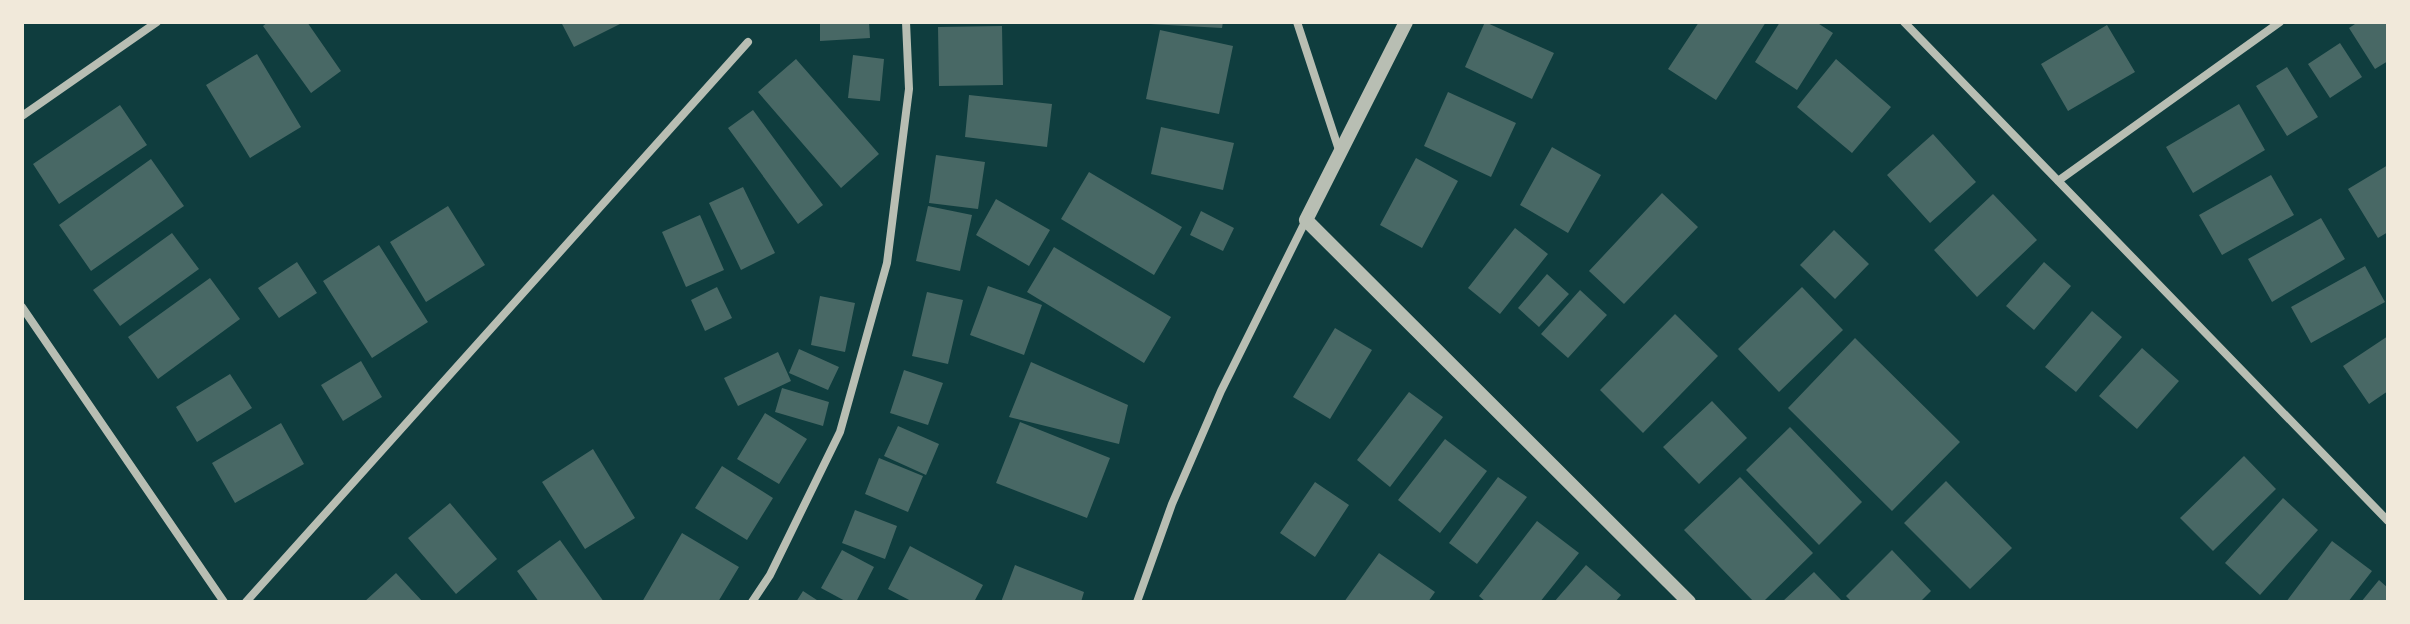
<svg xmlns="http://www.w3.org/2000/svg" width="2410" height="624" font-family="Raleway,sans-serif">
<style>
.building{fill:#486865}
.lines{fill:none;stroke-linecap:round;stroke-linejoin:round}
.minor{stroke:#b8beb3;stroke-width:8}
.tertiary{stroke:#b8beb3;stroke-width:14}
</style>
<rect width="100%" height="100%" fill="#0f3d3e"/>
<path class="building" d="M268,22H307L341,71L311,93L263,26Z
M561,22H624L574,47Z
M820,22H869L870,38L820,41Z
M1150,22H1223L1222,28L1150,24Z
M1485,22L1554,53L1532,99L1465,67Z
M1699,22H1766L1716,100L1668,69Z
M1780,22H1816L1833,33L1797,90L1755,62Z
M2358,22H2388V61L2375,69L2349,28Z
M2107,25L2135,72L2068,111L2041,64Z
M1002,26L1003,85L939,86L938,27Z
M1160,30L1233,46L1219,114L1146,99Z
M2340,43L2362,77L2330,98L2308,64Z
M257,54L301,127L250,158L206,85Z
M853,55L884,59L880,101L848,98Z
M796,59L879,154L841,188L758,92Z
M1836,59L1891,107L1852,153L1797,107Z
M2287,67L2318,117L2287,136L2256,86Z
M1448,92L1516,123L1491,177L1424,146Z
M969,95L1052,104L1047,147L965,137Z
M2239,104L2265,150L2193,193L2166,147Z
M120,105L147,145L59,204L33,164Z
M753,110L823,205L798,224L728,128Z
M1161,127L1234,143L1223,190L1151,174Z
M1933,134L1976,182L1930,223L1887,175Z
M1552,147L1601,175L1568,233L1520,205Z
M936,155L985,162L978,209L929,203Z
M1416,158L1458,181L1422,248L1380,225Z
M151,159L184,206L91,271L59,225Z
M2388,165V232L2378,238L2348,189Z
M1089,172L1182,227L1154,275L1061,219Z
M2271,175L2294,215L2222,255L2199,215Z
M743,187L775,253L741,270L709,203Z
M1662,193L1698,227L1624,304L1589,271Z
M1993,194L2037,240L1977,297L1934,250Z
M996,199L1050,230L1029,266L976,235Z
M448,206L485,265L426,302L390,242Z
M928,206L972,215L960,271L916,261Z
M1201,211L1234,228L1223,251L1190,235Z
M700,215L724,270L686,287L662,232Z
M2321,218L2345,259L2272,302L2248,259Z
M1515,228L1548,254L1500,314L1468,288Z
M1834,230L1869,264L1835,299L1800,265Z
M172,233L199,269L120,326L93,290Z
M379,245L428,322L372,358L323,281Z
M1054,247L1171,317L1144,363L1027,292Z
M297,262L317,293L279,318L258,288Z
M2044,262L2071,286L2034,330L2006,306Z
M2365,266L2385,302L2311,343L2291,307Z
M1547,274L1569,294L1539,327L1518,308Z
M210,278L240,319L158,379L128,337Z
M988,286L1042,305L1024,355L970,335Z
M717,287L732,318L705,331L691,300Z
M1802,287L1843,330L1779,392L1738,349Z
M1580,290L1607,315L1568,358L1541,334Z
M927,292L963,300L948,364L912,356Z
M820,296L855,303L845,352L811,345Z
M2092,311L2122,337L2076,392L2045,367Z
M1675,314L1718,356L1643,433L1600,390Z
M1335,328L1372,350L1330,419L1293,397Z
M2388,336V391L2369,404L2343,366Z
M1855,338L1960,442L1892,511L1788,408Z
M2142,348L2179,381L2137,429L2099,396Z
M799,349L839,367L828,390L789,373Z
M778,352L791,381L738,406L724,378Z
M361,361L382,397L343,421L321,385Z
M1031,362L1128,405L1119,444L1009,417Z
M904,370L943,383L928,425L890,413Z
M230,374L252,408L197,442L176,407Z
M782,388L829,402L823,426L775,412Z
M1409,392L1443,417L1390,487L1357,460Z
M1712,401L1747,438L1699,484L1663,447Z
M765,413L807,439L779,484L737,459Z
M1020,422L1110,458L1087,518L996,483Z
M281,423L304,464L235,503L212,463Z
M898,426L939,444L926,475L884,456Z
M1790,427L1862,502L1819,545L1746,470Z
M1445,439L1487,471L1440,533L1398,500Z
M593,449L635,518L585,549L542,482Z
M2244,456L2276,489L2213,551L2180,518Z
M879,458L923,476L908,512L865,494Z
M722,466L773,498L747,540L695,508Z
M1498,477L1527,497L1477,564L1449,543Z
M1740,477L1813,553L1763,602H1754L1684,530Z
M1946,481L2012,548L1970,589L1904,523Z
M1315,482L1349,505L1315,557L1280,533Z
M2283,498L2318,530L2260,595L2225,563Z
M450,503L497,559L456,594L408,538Z
M855,510L897,526L885,559L842,543Z
M1537,521L1579,553L1540,602H1486L1479,596Z
M682,533L739,567L718,602H642Z
M560,540L604,602H539L517,571Z
M2332,541L2372,571L2348,602H2286Z
M910,546L983,585L974,602H913L888,589Z
M842,550L874,567L856,602H847L821,588Z
M1892,550L1931,591L1920,602H1852L1846,596Z
M1379,553L1435,592L1428,602H1344Z
M1015,565L1084,592L1081,602H1001Z
M1586,565L1621,595L1615,602H1554Z
M1814,572L1843,602H1782Z
M396,573L423,602H364Z
M2379,580L2388,588V602H2361Z
M803,591L820,602H796Z"/>
<g class="lines">
<path class="minor" d="M1297,22L1339,150
M1904,22L2388,521
M22,116L157,22
M2058,181L2280,22
M22,307L224,602
M246,602L748,42
M752,602L770,575L840,432L887,263L909,89L906,22
M1137,602L1172,504L1221,391L1306,220"/>
<path class="tertiary" d="M1406,22L1306,220L1689,602"/>
</g>
<rect width="2410" height="624" fill="none" stroke="#f1e9da" stroke-width="48"/>
</svg>
